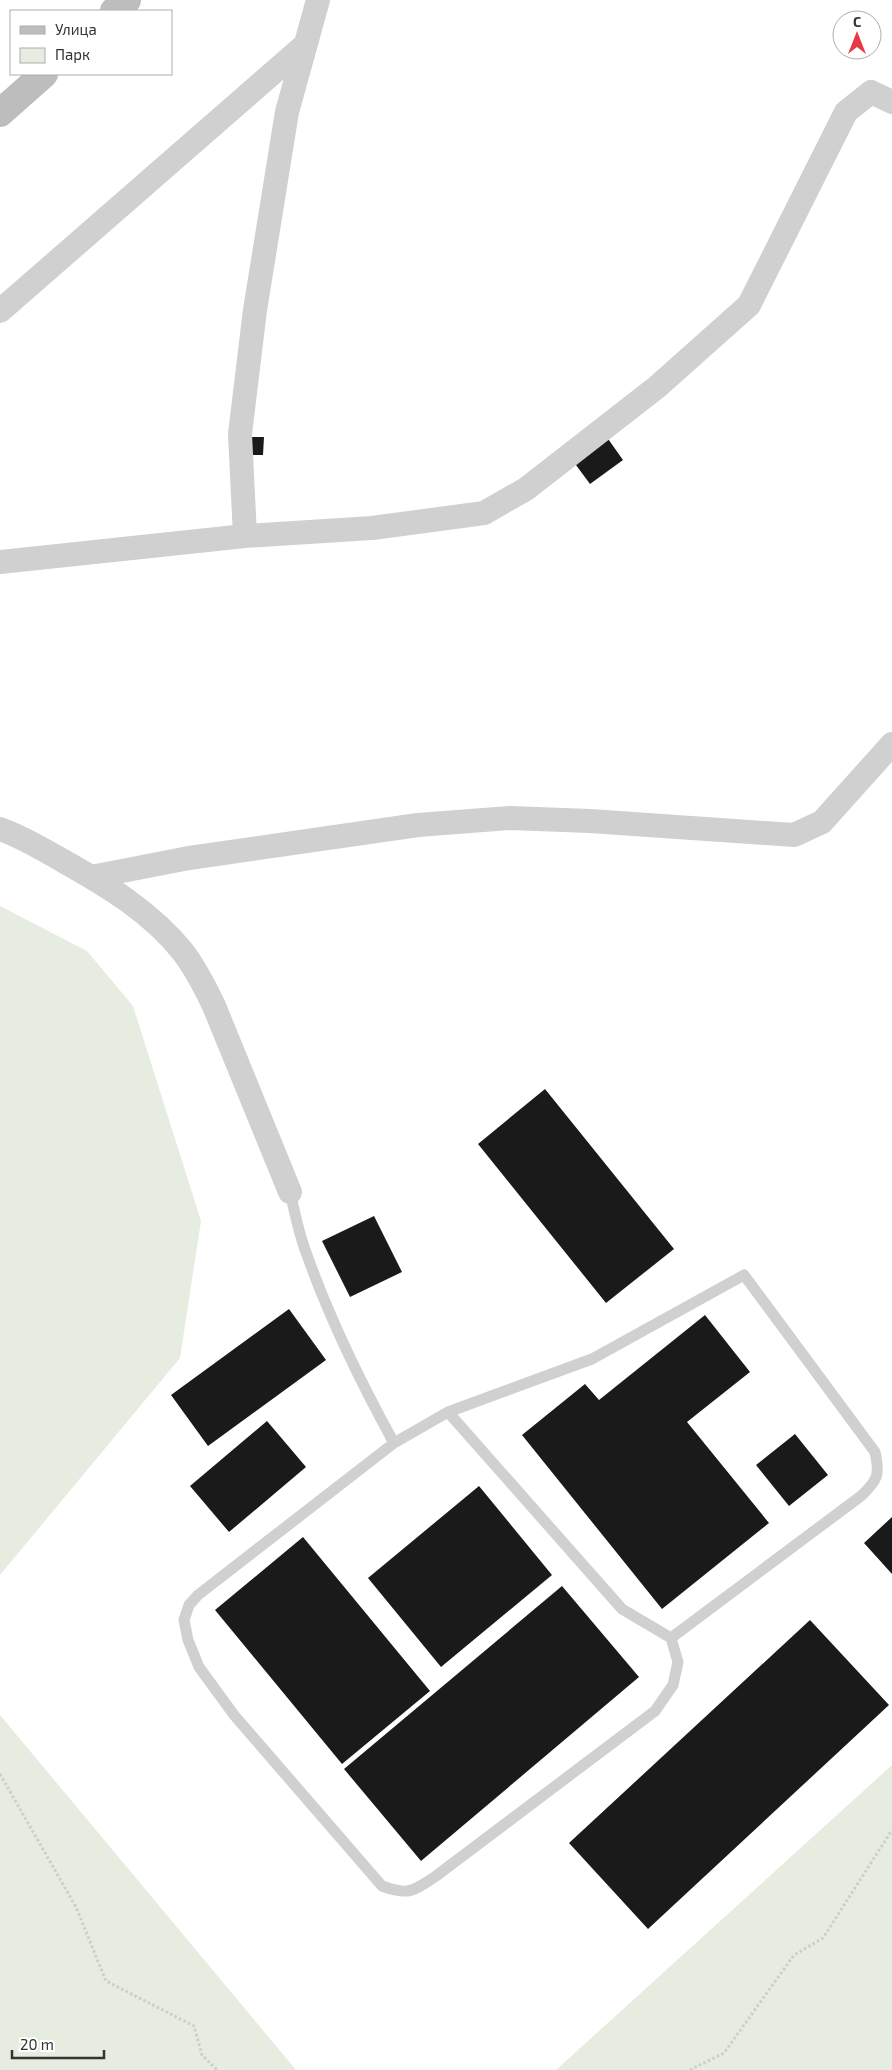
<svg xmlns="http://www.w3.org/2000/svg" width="892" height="2070" font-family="'Exo 2',sans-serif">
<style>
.green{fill:#e6ecdf}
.building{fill:#1a1a1a}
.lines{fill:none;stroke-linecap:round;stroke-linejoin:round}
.path{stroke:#cdcdcd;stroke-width:3;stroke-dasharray:2.5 2.5;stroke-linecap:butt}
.service{stroke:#d0d0d0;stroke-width:11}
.minor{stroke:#d0d0d0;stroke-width:24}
.secondary{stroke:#bdbdbd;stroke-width:28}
</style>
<rect width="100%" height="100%" fill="#fff"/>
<path class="green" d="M0,906L87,951L133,1006L201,1221L180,1358L0,1575Z
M0,1715L296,2070H0Z
M892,1765V2070H556Z"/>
<path class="building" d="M606,436L623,460L590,484L573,461Z
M248,437H264L263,455H247Z
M545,1089L674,1249L606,1303L478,1144Z
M374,1216L402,1272L350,1297L322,1241Z
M289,1309L326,1360L208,1446L171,1395Z
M705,1315L750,1372L687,1422L769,1523L662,1609L522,1435L585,1384L599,1400Z
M267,1421L306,1467L229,1532L190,1486Z
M795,1434L828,1475L789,1506L756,1465Z
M479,1486L552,1575L441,1667L368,1578Z
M892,1517V1574L864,1543Z
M303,1537L430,1691L342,1764L215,1610Z
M562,1586L639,1677L421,1861L344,1769Z
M810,1620L889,1705L648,1929L569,1843Z"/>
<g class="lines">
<path class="path" d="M0,1774L76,1907L106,1981L194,2026L202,2055L217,2070
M690,2070L724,2053L794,1955L823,1938L892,1830"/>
<path class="service" d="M290,1192C295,1213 299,1235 307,1255C330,1320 361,1383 394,1443L448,1412L622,1609L671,1638L861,1496C878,1480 880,1475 875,1452L744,1275L592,1359L448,1412
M394,1443L198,1595L189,1605L184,1620L188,1640L199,1667L234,1715L382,1886C409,1896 413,1891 436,1876L655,1711L673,1685L678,1662L671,1638"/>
<path class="minor" d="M0,311L306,44
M245,536L240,434L255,310L287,112L318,0
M0,562L245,536L372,528L484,513L526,489L657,387L749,305L846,112L871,92L892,102
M0,829C23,837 44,850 65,862C108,886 152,913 183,952C196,969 205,987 214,1006L290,1192
M91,877L189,858L418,825L510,818L590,821L794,835L822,822L892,744"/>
<path class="secondary" d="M114,11L127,0
M0,113L44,74"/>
</g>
<rect x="10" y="10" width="162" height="65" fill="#ffffff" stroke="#adadad"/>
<rect x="20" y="26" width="25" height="8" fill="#bdbdbd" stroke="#adadad"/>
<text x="55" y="35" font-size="15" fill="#333333">Улица</text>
<rect x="20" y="48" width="25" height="15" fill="#e6ecdf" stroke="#adadad"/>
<text x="55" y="60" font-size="15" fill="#333333">Парк</text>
<g transform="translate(857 35)"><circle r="24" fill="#ffffff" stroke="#adadad"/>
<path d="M0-4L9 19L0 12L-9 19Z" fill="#e63946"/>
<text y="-8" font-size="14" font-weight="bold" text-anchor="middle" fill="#333333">С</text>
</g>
<path d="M12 2050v8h92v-8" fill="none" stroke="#333333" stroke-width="2.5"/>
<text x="20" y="2050" font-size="15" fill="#333333" stroke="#ffffff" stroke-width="4" paint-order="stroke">20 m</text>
</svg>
